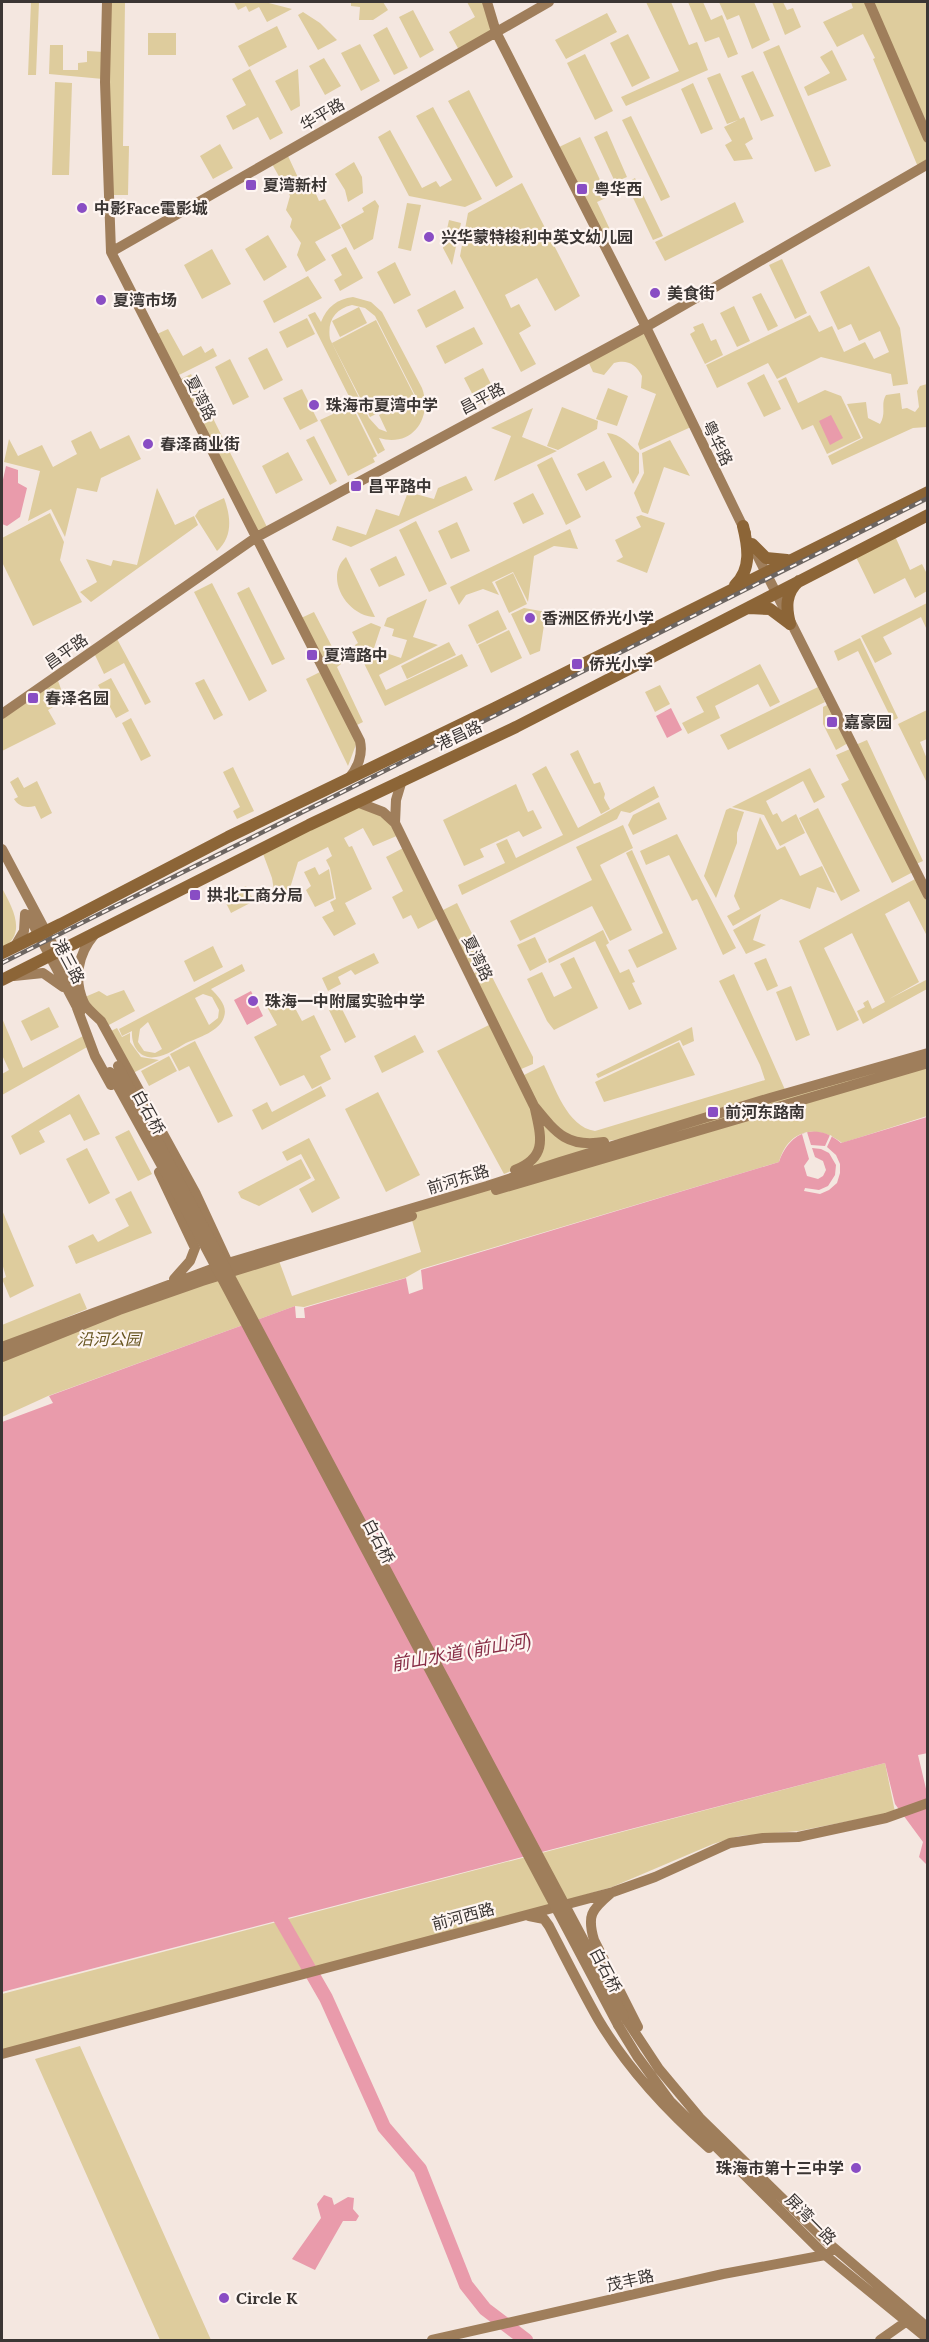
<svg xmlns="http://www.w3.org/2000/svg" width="929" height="2342" font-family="Lora,'Noto Sans SC',serif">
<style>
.green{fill:#decc9d;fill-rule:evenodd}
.water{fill:#e99bab}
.pier{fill:#f4e7e0}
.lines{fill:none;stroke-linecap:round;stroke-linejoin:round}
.river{stroke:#e99bab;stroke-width:14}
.secondary{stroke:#9f7e5b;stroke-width:10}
.primary{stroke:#8c6537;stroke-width:12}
.rail-casing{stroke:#6c6561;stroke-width:4.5}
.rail{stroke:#fef5f1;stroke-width:2;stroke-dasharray:7;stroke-linecap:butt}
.secondary-bridge{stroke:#9f7e5b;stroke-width:10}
.poi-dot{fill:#894dc4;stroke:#fef5f1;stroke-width:2}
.labels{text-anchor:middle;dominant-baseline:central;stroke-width:4.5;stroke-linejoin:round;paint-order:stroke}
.street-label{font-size:16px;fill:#3b3634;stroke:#fef5f1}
.poi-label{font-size:16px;font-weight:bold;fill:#3b3634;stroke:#fef5f1;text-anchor:start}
.park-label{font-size:16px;font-style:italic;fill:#66541f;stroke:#fef5f1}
.water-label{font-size:18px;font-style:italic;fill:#872d46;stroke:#fef5f1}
</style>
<rect width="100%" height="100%" fill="#f4e7e0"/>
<path class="green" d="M31,2H39L36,75H28Z
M111,2H125L123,146H129L128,195H111L108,81Z
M234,2H265L292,9L267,22L259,7L249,12L246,6L238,10Z
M351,2H383L388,10L373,20H359L360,7L351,6Z
M467,2H485L493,31L459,50L449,32L475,17Z
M646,2H671L689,45L697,42L708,70L626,106L621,97L679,71Z
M688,2H703L711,20L722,15L738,54L728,58L719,37L705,42Z
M719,2H754L770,40L752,49L739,15L727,20Z
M772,2H783L787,10L793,8L801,27L785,35Z
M851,2H867L927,145V161L918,167L873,59L875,58L863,34L837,47L823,22L853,8Z
M870,2H927V133Z
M413,10L434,50L420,58L399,17Z
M303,12L320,23L337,40L318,50L298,15Z
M607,13L617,32L566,59L555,40Z
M277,26L287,47L249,67L238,46Z
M387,27L408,68L394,75L373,35Z
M148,33H176V55H148Z
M628,34L650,78L632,87L610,43Z
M360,44L380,81L361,91L341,53Z
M50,45H63V70H78V63L87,62V51L104,52L103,79L49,74Z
M779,45L831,166L815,172L763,52Z
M832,50L847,80L808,96L804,87L830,73L820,57Z
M585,54L613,111L595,120L567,63Z
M324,58L341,86L325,95L309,66Z
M250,69L283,133L270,140L258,117L233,130L226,116L246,105L232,79Z
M298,69L300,106L291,111L275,81Z
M753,71L774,116L761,121L741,76Z
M720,73L740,119L744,117L753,139L745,144L753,159L734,161L725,145L732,141L724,127L738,120L727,124L707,78Z
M55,82L72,83L69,175H52Z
M693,83L713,129L701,134L681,89Z
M469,90L513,177L496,187L448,101Z
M433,107L482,199L465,207L409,196L378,137L390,130L422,188L436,181L440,187L452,180L416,116Z
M631,116L670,197L661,201L622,120Z
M607,131L627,177L615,182L594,137Z
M580,137L608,197L597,202L614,238L606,242L557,148Z
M220,144L233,168L213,179L200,156Z
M288,156L301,184L310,180L319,201L325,199L341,228L315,242L326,260L306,272L297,255L301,243L290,227L292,219L286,210L290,196L272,164Z
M354,162L362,177L363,193L348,202L345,190L335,174Z
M635,178L663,236L653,240L626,183Z
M522,183L580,296L555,311L537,278L505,295L511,308L519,304L531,326L519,333L536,364L521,372L460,256L468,213Z
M375,200L379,206L373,239L354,250L341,225L364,212L362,208Z
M735,202L744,222L665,261L655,242Z
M407,203L421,205L411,251L398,248Z
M449,220L461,223L452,265L443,248Z
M268,235L287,267L264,281L245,249Z
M346,247L363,278L340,291L334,280L342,275L331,255Z
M212,249L231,284L202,299L184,265Z
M782,259L807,313L795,319L769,265Z
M395,262L411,295L394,304L377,272Z
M869,266L900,328L908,384L893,386L891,374L821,357L777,379L768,363L717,388L706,365L810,315L819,332L832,326L844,352L865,342L874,359L889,352L880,331L859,341L851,324L838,330L820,292Z
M308,276L322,298L274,323L263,301Z
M455,290L464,308L426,328L417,310Z
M761,293L778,326L768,331L752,297Z
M353,297L371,302L382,312L422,388C433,418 412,448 379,438L385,450L378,454L308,315L315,312L321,322C327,307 337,299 353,297ZM352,305L365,308L375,316L416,397L417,407L415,417L407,401L379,415L387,432L379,429L369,418L330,339C327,321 335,309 352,305Z
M734,306L750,341L737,347L720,313Z
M359,307L367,323L340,337L332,321Z
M307,318L315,334L287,348L279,332Z
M376,320L414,395L370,417L332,343Z
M703,323L711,341L716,339L723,355L705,364L690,334L695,331L693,327Z
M474,327L483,344L445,364L436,346Z
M168,329L183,356L201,346L205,353L213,348L217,356L177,376L155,335Z
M645,330L691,427L640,450L638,444L656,394L641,388L642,376C636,364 627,359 614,363L604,375L593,372L588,361Z
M267,348L283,380L264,390L248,358Z
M230,359L249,397L233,405L215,367Z
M483,368L497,396L478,405L464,378Z
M191,374L268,529L256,535L179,380Z
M764,374L781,409L764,417L747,383Z
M786,377L798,403L825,390L841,396L861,438L827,454L813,425L802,430L778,381Z
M927,384V427L913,428L832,465L828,456L863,438L847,404L866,402L868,418L880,424C887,412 880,405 886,395L900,393L902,409L907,408L915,412L919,407L917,391L920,386Z
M608,388L628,396L617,426L596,419Z
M302,389L318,421L300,430L283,398Z
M349,400L377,456L373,458L375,462L348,476L320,420L333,414L330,409Z
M562,407L598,421L597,429L558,450L547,446Z
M533,408L522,437L557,451L494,481L511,436L491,428Z
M91,431L100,449L129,435L141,459L101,478L97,492L77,488L65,537L51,509L28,521L40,471L4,462L9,439L18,456L42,445L53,467L77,454L71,441Z
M607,433C621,434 629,444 639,453V473L633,484Z
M314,436L337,481L330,485L306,440Z
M670,440L690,476L664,467L648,514L642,512L634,493L644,473L642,453Z
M288,452L303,480L276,494L262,466Z
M552,457L581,517L566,525L537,465Z
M604,461L612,477L586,491L577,474Z
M466,476L473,490L351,547L332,540L337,526L366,535L376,509L399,516L408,492L434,499L438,488Z
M157,488L175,525L194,516L198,525L91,602L80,592L97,582L86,559L111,566L113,560L137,565Z
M533,493L544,514L523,524L513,503Z
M224,498C231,517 233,537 217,551L195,516L199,510Z
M50,513L64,542L60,560L82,602L33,626L2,562V538Z
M641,515L665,523L647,573L616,561L623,557L615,540L641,527L636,517Z
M416,521L447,584L429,592L399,530Z
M457,522L470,551L451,559L438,531Z
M570,529L578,549L554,546L534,556L528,602L513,572L492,582L499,595L483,589L466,595L459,605L450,587Z
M895,536L910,570L922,564L927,574V591L915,598L905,578L874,594L855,555Z
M396,556L405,575L379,587L370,569Z
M346,557L375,617C348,617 323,578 346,557Z
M513,573L527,604L509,613L495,582Z
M212,583L267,691L249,701L194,592Z
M249,587L285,659L272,665L237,593Z
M427,599L413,637L438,645L379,675L386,690L462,654L468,666L385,706L355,645L358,643L352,632L371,623L381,627L372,654L384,658L386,653L401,658L407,640L392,636L394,629L384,626L387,618Z
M927,603V630L921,617L883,637L892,654L875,663L861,636Z
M524,608L546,612L540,651L530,655L511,614Z
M498,610L507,629L477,644L468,625Z
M314,612L341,664L337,667L363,722L355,726L299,619Z
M509,630L522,658L491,673L478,645Z
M116,637L151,702L145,705L124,663L104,674L94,653Z
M860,638L898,718L872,731L869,724L889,714L858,651L838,661L834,651Z
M449,642L456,655L407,679L401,666Z
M760,664L780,702L770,707L758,684L715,706L720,718L688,734L682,723L704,712L696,697Z
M322,671L357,742L348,766L306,679Z
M57,678L65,700L48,710L56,724L2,751V717Z
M111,678L129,711L116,718L98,685Z
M204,679L223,715L214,720L195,683Z
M660,685L670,704L655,712L645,692Z
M818,687L825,702L728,750L720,735Z
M829,704L848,743L836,750L823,724V707Z
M927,710V739L920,742L927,759V783L898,724Z
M131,718L151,756L141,761L122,723Z
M867,740L923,861L914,865L853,746Z
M850,749L913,872L892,883L841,784L849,780L836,755Z
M578,750L594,784L600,782L605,794L604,798L610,809L601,814L570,754Z
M546,766L578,828L654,786L659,797L630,813L621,811L617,819L462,895L458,885L505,863L496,844L507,839L516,858L563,835L532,774Z
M233,767L254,811L237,819L233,811L240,807L223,772Z
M810,768L825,797L814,803L803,781L766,801L773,815L777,813L782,822L796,814L805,833L780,846L764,815L732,807Z
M18,777L24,788L37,781L52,813L41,819L35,806C26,808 19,807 14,799L18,797L10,782Z
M516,784L528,812L533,810L542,828L523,837L519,831L480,849L484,857L464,866L443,820Z
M659,802L667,819L633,835L628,825L633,815Z
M357,804L385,815L399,835L373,846L363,828L344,838L349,847L352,846L372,889L345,903L356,924L334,936L322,917L334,911L330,902L336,899L330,868L326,860L332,856L328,847L332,845L298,862L287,898L279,900L275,897L272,878L262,851Z
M730,808L744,812L737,833V843L716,898L704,876L726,810Z
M818,808L860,891L841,901L799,818Z
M760,817L777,850L785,846L800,876L822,866L835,893L817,887L810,909L781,899L733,926L727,916L740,909L734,896Z
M623,825L633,848L600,865L632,930L610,941L592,906L520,941L510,921L592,880L576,847Z
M677,834L736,948L723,955L697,899L692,901L669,855L646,865L640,851Z
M405,847L439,918L418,929L411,915L403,919L392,897L403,891L386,857Z
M632,850L677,949L637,968L628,950L663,933L626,853Z
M315,867L319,875L329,869L334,898L315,907L306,890L311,886L304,872Z
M917,878L927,899V936L909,901L885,914L919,982L889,999L926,980L927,989L863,1024L857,1011L865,1007L863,1003L868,1000L872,1009L885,1002L852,933L824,948L859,1020L837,1031L799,941Z
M246,886L254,901L231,913L223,897Z
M2,888C12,907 28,934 2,948Z
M457,903L484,958L467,966L441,911Z
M761,914L753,940L766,945L746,954L733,930Z
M603,930L609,943L606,945L620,973L629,969L635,982L632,983L642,1004L629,1010L595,941L549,963L548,959Z
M535,937L547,962L530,971L517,945Z
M213,946L223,967L194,982L184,961Z
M374,953L379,963L355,975L351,970L338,977L341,984L328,991L322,978Z
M574,957L598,1008L554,1030L547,1021L527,979L542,972L554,997L572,988L560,964Z
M766,958L778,986L767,991L754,963Z
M242,964L245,971L211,989C218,996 228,1006 224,1017C220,1031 198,1038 186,1043C177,1048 166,1056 156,1057C139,1060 131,1045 132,1031L122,1036L119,1029ZM203,994L212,997L219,1010L218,1018L209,1025L195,998ZM148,1022L162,1049L155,1053L144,1051L138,1042L140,1029Z
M487,967L533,1057V1064L519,1070L472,974Z
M734,974L786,1092L628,1138L586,1144L572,1140L536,1105L522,1076L544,1065C555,1087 567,1127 595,1131L765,1080L760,1065L719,981Z
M791,986L810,1035L796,1041L776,992Z
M124,990L135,1011L107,1026L85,997L99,991L107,996Z
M288,995L302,1021L314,1015L331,1050L320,1056L331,1079L312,1089L304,1075L280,1086L254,1037L277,1025L267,1007Z
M339,1003L356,1037L345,1043L328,1008Z
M49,1007L59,1027L31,1041L21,1021Z
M2,1018L23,1068L85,1035L89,1046L2,1095V1074L9,1070L2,1055Z
M493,1023L534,1107L540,1136L527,1164L504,1174L437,1051Z
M692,1027L694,1041L683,1046L680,1040L598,1078L596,1074Z
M117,1028L122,1037L130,1033V1042L141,1057L159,1060L133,1073L109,1032Z
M415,1035L424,1052L382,1073L374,1056Z
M195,1041L233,1116L218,1123L189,1066L179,1071L170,1054Z
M679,1042L695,1075L604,1102L595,1082Z
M169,1056L177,1071L149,1086L141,1071Z
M927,1056V1116L842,1143C816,1123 788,1130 779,1162L421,1269L405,1278L304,1307L295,1306L48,1396L2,1417V1348L275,1250L292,1296L421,1252L409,1210Z
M321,1086L326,1096L262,1130L252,1110L267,1102L272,1112Z
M378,1092L420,1175L386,1192L345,1109Z
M79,1094L100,1134L84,1141L70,1114L39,1131L45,1142L20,1155L11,1136Z
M536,1110L550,1127L586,1146L588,1152L533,1170L528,1166L538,1155Z
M129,1130L152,1174L138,1181L115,1137Z
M309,1138L340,1198L312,1213L299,1189L315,1180L301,1154L287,1161L282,1152Z
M87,1148L110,1193L89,1204L66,1159Z
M301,1159L311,1178L259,1206L241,1198L238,1192Z
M131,1191L152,1233L76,1264L68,1246L93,1234L98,1242L129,1226L115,1199Z
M2,1210L34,1286L10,1298L2,1279L6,1277L2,1263Z
M80,1293L87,1309L2,1344V1325Z
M885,1763L895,1812L799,1831L739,1836L713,1844L612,1887L522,1913L2,2051V1994Z
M80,2046L211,2340H160L35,2059Z"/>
<path class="water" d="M831,415L843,438L830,445L819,421Z
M6,466L18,470V483L27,488L20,517L7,526L2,524V484Z
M671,708L682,730L667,738L656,716Z
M251,991L263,1016L247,1025L234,1000Z
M927,1117L928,1753L918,1755L927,1793V1865L919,1857L923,1842L895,1804L885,1763L2,1992V1422L53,1403L49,1396L295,1306L296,1318H305L304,1308L406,1278L409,1294L423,1289L421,1270L779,1162C789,1132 816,1121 841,1143Z
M324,2195L332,2198L334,2205L348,2197L354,2198L353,2209L359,2216L356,2221H343L315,2270L292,2259L321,2218L317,2204Z"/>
<path class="pier" d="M807,1132L811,1145L825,1146L830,1135L832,1136L827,1147L836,1155L840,1164V1173L837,1183L829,1190L820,1194L804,1191L805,1188L819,1190L828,1186L835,1175L836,1165L829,1153L821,1149L812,1148L815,1157L823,1161L826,1170L823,1176L818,1179L807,1176L804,1166L809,1159L802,1134Z"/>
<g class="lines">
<path class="river" d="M280,1918L326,1998L384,2127L420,2169L466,2285L485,2309L526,2340"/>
<path class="secondary" d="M107,2L105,82L111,252L360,741C363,754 358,768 349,778
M487,2L496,32L646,327L746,533
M869,2L928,138
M111,252L549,2
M754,549L928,895
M2,714L255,538L646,327L928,164
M357,802L383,812L395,823L534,1106C556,1133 567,1148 604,1142
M395,823L396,800L402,780
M2,849L78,992
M28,915L80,1013
M94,935C78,954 73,979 84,1003C87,1009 96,1016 101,1021L196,1194L228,1263
M15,946L24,931L25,914
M14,976L43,973L63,987
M77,1008L95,1056L111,1085
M515,1170C548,1157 541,1137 535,1109
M159,1172L195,1248L190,1261L174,1279
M496,1190L928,1063
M2,1347L228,1263L487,1186L560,1162L770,1098L928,1053
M2,1357L119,1310L202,1281L412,1216
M610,1894C591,1910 587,1916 594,1940L638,2027
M529,1916L544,1919L549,1926C565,1957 581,1989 598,2019C627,2068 667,2111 709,2148
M624,2016L659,2069L700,2118L826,2241L928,2328
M618,2025L637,2056L670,2101L825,2255L928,2339
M2,2054L613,1892L655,1877L730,1843L763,1838L798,1837L886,1818L928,1803
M432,2340L723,2274L825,2255L830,2252
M880,2340L907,2321"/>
<path class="primary" d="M752,544L766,558L787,560
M735,585C752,569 748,546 743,526
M749,608L770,609L790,624
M790,624C786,608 785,593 799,581
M2,953L61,924L228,837L495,708L928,492
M2,980L309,825L516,727L928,515"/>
<defs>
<path id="rail" d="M2,963L928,498"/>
</defs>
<use href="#rail" class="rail-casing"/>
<use href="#rail" class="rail"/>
<path class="secondary-bridge" d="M118,1066L624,2016
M110,1072L174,1188L618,2025"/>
</g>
<g class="poi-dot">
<rect x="245" y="179" width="12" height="12" rx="3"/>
<rect x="576" y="183" width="12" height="12" rx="3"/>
<circle cx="82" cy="208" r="6"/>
<circle cx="429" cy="237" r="6"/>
<circle cx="655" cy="293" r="6"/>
<circle cx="101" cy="300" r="6"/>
<circle cx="314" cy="405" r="6"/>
<circle cx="148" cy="444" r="6"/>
<rect x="350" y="480" width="12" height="12" rx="3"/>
<circle cx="530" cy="618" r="6"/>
<rect x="306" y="649" width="12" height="12" rx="3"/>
<rect x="571" y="658" width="12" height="12" rx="3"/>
<rect x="27" y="692" width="12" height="12" rx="3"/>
<rect x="826" y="716" width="12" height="12" rx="3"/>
<rect x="189" y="889" width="12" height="12" rx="3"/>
<circle cx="253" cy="1001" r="6"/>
<rect x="707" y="1106" width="12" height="12" rx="3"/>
<circle cx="856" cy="2168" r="6"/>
<circle cx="224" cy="2298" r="6"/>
</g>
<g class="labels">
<g class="street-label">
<text transform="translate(322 114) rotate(-30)">华平路</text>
<text transform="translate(201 398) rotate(63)">夏湾路</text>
<text transform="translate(482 398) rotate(-28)">昌平路</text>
<text transform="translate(718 443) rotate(64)">粤华路</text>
<text transform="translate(66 651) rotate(-35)">昌平路</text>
<text transform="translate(459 735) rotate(-25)">港昌路</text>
<text transform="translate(478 958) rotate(64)">夏湾路</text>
<text transform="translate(69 961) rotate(62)">港三路</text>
<text transform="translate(149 1112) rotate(61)">白石桥</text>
<text transform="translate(458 1179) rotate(-17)">前河东路</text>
<text transform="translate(379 1541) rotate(62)">白石桥</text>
<text transform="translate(463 1916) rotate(-15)">前河西路</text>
<text transform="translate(606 1970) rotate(62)">白石桥</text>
<text transform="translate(811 2219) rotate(45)">屏湾一路</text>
<text transform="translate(630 2280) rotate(-13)">茂丰路</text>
</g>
<g class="poi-label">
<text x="263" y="185">夏湾新村</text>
<text x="594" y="189">粤华西</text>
<text x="94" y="208">中影Face電影城</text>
<text x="441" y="237">兴华蒙特梭利中英文幼儿园</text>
<text x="667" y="293">美食街</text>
<text x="113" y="300">夏湾市场</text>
<text x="326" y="405">珠海市夏湾中学</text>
<text x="160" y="444">春泽商业街</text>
<text x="368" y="486">昌平路中</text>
<text x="542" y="618">香洲区侨光小学</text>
<text x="324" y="655">夏湾路中</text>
<text x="589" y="664">侨光小学</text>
<text x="45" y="698">春泽名园</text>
<text x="844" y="722">嘉豪园</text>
<text x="207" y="895">拱北工商分局</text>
<text x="265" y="1001">珠海一中附属实验中学</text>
<text x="725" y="1112">前河东路南</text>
<text x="844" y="2168" text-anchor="end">珠海市第十三中学</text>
<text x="236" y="2298">Circle K</text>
</g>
<g class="park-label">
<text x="109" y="1339">沿河公园</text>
</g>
<g class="water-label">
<text transform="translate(461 1652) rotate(-10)">前山水道 (前山河)</text>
</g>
</g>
<rect width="929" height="2342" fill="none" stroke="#3b3634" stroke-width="6"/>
</svg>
